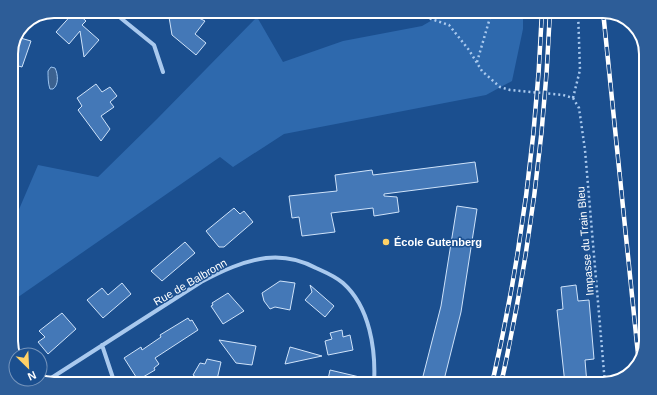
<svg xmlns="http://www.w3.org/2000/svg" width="657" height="395" font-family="Helvetica,sans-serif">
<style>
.green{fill:#2e69ad}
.water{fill:#3c6290;stroke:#9cc4f0}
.building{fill:#4478b7;stroke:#cfe3fa}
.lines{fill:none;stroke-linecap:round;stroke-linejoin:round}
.path{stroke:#a9c9ee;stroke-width:2.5;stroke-dasharray:2 3;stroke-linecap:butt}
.street{stroke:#a9c9ee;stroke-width:4}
.rail-casing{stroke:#fff;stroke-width:4.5}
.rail{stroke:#1b4f8f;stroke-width:3;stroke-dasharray:9;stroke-linecap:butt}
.poi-dot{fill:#ffd166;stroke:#1b4f8f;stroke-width:1.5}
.labels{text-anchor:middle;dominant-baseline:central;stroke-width:3;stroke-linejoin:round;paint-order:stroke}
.street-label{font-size:11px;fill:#fff;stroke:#1b4f8f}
.poi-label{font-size:11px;font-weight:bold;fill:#fff;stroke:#1b4f8f;text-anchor:start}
.rim{fill:none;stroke:#fff;stroke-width:2}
</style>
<rect width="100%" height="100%" fill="#1b4f8f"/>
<path class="green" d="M448,11H523V29L512,81L486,95L284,134L233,167L220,157L11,302V228L38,165L98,177L157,119L257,17L283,62L343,41L422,26Z"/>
<path class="water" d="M51,67L55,68C58,74 59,85 53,89H50C48,84 48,76 48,71Z"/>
<path class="building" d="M75,11L86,21L82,25L99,40L84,57L80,31L69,44L56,32Z
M168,11H188L198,15L199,18L205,21L195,34L206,43L196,55L172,35Z
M17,37L31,41L22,67L11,64V51Z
M96,84L102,92L110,87L117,96L110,102L114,107L101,116L110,129L101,141L78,110L82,106L77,98Z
M475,162L478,182L384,194V196L397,197L399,212L374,216L373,208L331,213L335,232L302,236L299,217L292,218L289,196L337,191L335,175L372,170L373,175Z
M457,206L477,209L461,312L443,384H421L441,306Z
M234,208L240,214L244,211L253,222L224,247H219L206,231Z
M185,242L195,253L162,281L151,271Z
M280,281L295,283L290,310L275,307L270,309L264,301L262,293Z
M122,283L131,294L103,318L87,300L102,288L108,295Z
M310,285L334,306L325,317L305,300L312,292Z
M576,285L578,301L589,300L594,359L585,360L587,384H565L557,310L563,309L561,287Z
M228,293L244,311L223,324L211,306L213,305L212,303Z
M62,313L76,329L48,354L38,342L45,337L39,331Z
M188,318L190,321L192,320L198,330L155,358L159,364L154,368L155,370L138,380L124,358L141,347L142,350L161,337L160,335Z
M342,330L343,337L350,335L353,350L328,355L325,341L332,339L330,333Z
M219,340L256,346L252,365L236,363Z
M290,347L322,356L285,364Z
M207,359L221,362L216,384L204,383L193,375L200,363L205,364Z
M330,370L368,379V384H327Z"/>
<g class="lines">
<path class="path" d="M425,17L449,25L469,50L482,71L500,87L510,90L563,95L573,98
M477,62L492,11
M573,98L579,108L585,150L605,384
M573,98L580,70L578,11"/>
<path class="street" d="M112,11L154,45L163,72
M102,345L115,384
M45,382L201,282C222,271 243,261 266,258C284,256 301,260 316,268C325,272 335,276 343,283C370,307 376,350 374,384"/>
<defs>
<path id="rail" d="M603,11L639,364
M492,384C520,262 537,136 542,11
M501,384C528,262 545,136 550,11"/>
</defs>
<use href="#rail" class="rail-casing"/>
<use href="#rail" class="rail"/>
</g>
<circle class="poi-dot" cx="386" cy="242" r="4"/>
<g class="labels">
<g class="street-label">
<text transform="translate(585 241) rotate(-95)">Impasse du Train Bleu</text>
<text transform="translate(190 282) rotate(-30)">Rue de Balbronn</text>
</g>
<g class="poi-label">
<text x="394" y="242">École Gutenberg</text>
</g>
</g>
<path d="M0 0H657V395H0ZM54 18H603A36 36 0 0 1 639 54V341A36 36 0 0 1 603 377H54A36 36 0 0 1 18 341V54A36 36 0 0 1 54 18Z" fill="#2d5d98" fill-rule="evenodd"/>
<path class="rim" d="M54 18H603A36 36 0 0 1 639 54V341A36 36 0 0 1 603 377H54A36 36 0 0 1 18 341V54A36 36 0 0 1 54 18Z"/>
<g transform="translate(28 367) rotate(156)"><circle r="19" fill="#1b4f8f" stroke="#7695bc"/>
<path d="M0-3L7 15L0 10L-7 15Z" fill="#ffd166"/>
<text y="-6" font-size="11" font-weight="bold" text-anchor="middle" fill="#ffffff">N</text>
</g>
</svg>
